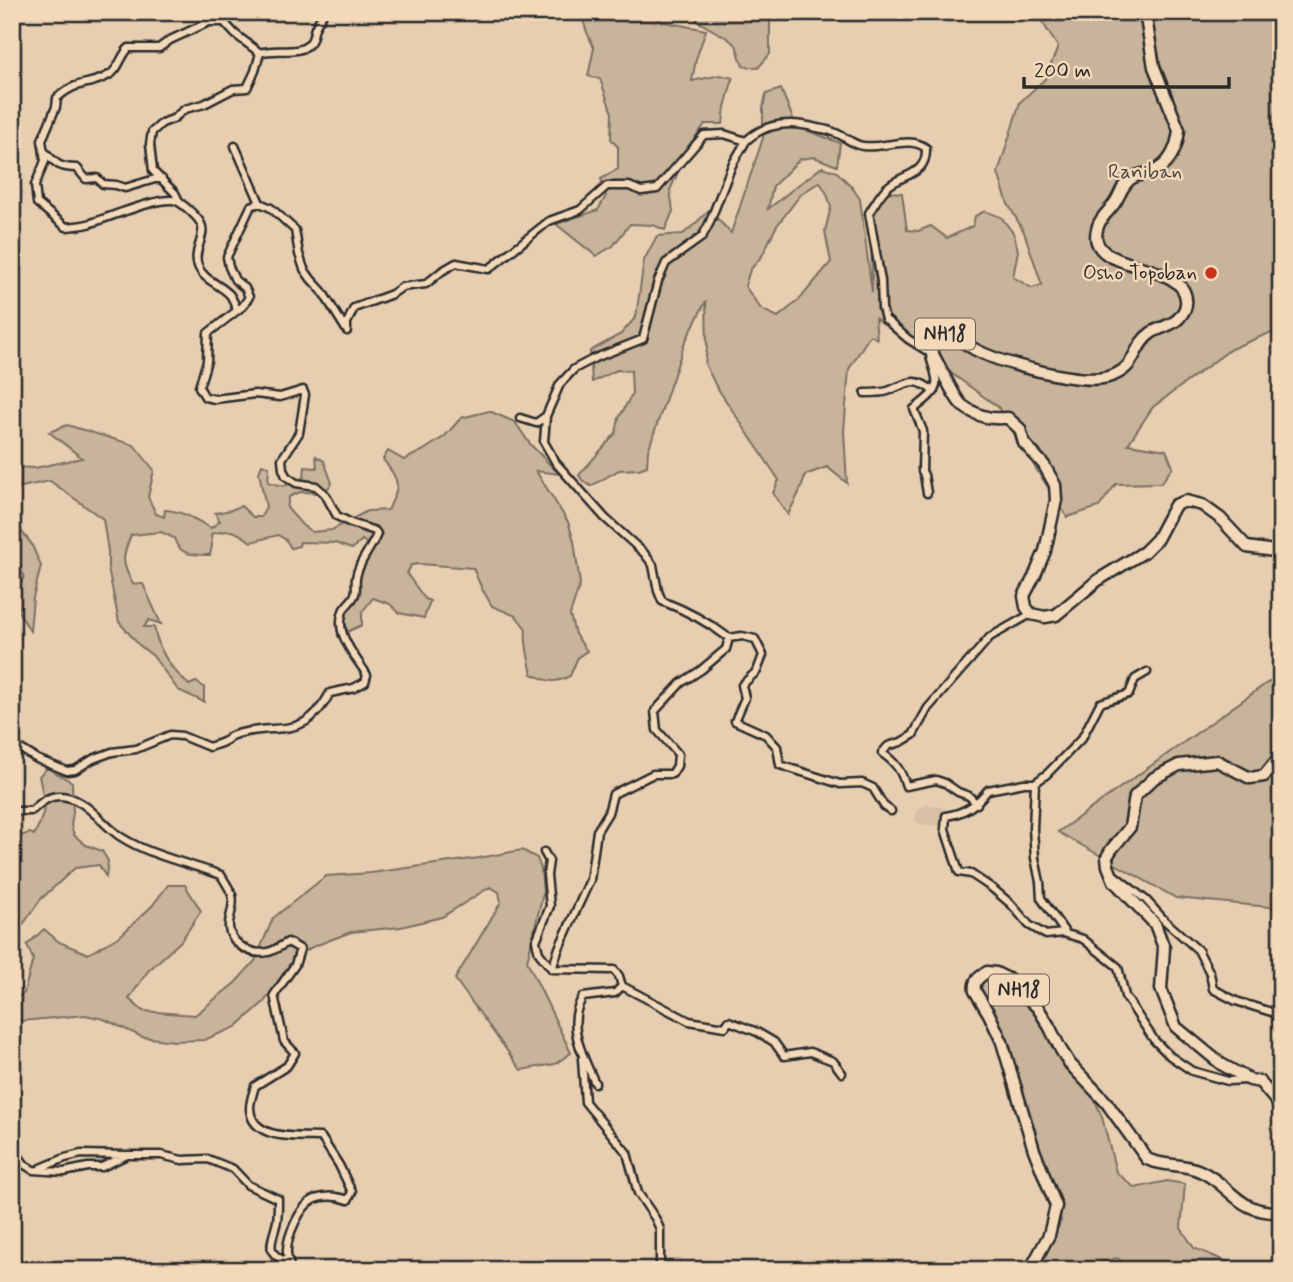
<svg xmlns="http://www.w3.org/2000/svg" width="1293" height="1282" font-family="Mynerve,sans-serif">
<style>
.built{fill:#d7c0a6}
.green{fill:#c8b39b;stroke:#7a6f63;stroke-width:2;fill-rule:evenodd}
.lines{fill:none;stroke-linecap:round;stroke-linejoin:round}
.minor-casing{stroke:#2b2b2b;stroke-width:11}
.primary-casing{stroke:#2b2b2b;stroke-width:15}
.minor{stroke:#f3d9ba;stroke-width:6}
.primary{stroke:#f3d9ba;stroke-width:10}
.poi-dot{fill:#c8321e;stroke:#f3d9ba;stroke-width:2.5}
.labels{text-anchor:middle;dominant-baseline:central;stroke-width:5;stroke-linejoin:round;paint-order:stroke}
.shield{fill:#f3d9ba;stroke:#675f56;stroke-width:2}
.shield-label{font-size:19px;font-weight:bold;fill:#2b2b2b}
.park-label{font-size:21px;fill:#4a4641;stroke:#f3d9ba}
.poi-label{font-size:21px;fill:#2b2b2b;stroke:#f3d9ba;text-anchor:end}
</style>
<rect width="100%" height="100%" fill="#e7ceb1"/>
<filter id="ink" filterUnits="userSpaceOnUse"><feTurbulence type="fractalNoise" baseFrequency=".0143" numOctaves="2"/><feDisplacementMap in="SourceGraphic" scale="14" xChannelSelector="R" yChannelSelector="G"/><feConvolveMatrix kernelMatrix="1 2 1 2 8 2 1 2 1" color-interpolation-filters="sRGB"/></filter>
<g filter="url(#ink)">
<path class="built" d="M928,804L948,809L946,826L924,825L915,821L917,810Z"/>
<path class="green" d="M581,12H655L660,21L706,30L696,59L692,81L720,75L733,78L725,107L723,124H705L691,143L670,190L673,211L665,230L653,225L630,224L613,246L596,256L556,224L598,210L606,196L601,179L618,169V147L611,139L612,113L600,79L588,76L594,48L586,30Z
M695,12H770V54L758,68L743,66L736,45L727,38L697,21Z
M1036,12H1281V332L1267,334L1231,349L1153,407L1128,444L1166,450L1173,467L1161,483L1116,484L1099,507L1067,517L1029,458L998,407L875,318L877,339L870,335L849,369L844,431L847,483L827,467L805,475C802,492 794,500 788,515L773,493L779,480L716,386L705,364L707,348L706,301L685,342L648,451L647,466L639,469L619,470L591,486L582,480L579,475L616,433L619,418L632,394L631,371L617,370L592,382L590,351L621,334L636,317L644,260L657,236L683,234L696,223L709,210L731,233L763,138V108L766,94L781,89L794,121L806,130L840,143L837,166L814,157L800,159L773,186L768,209C782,199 795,186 809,177C815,173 817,169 823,167L837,172L851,186L860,199L872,292L871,224L884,192L902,193L907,230L918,231L931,226L947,238L973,226L975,216L985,211L1001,217L1014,234L1018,251L1013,277L1032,288L1042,285L1024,232L1008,204L998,173L1020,102L1045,79L1058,47ZM820,182L827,194L831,207L825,231L831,262L799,300L778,317L761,309L745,286L750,270L762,256L776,227L801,194Z
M489,411L515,422L530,444L559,474L536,471L568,522L574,541L580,584L570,615L575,634L587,651L578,657L570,676C553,684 549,682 532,674C529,660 524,643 526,629L516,616L492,606L482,589L473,568L419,564L411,565L407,574L425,599L430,601L424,618L399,613L390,604L373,598L362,612V625L338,636L337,619L341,610L354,591L356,567L366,543L362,540L352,549L335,543L300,542L299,546L291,548L286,540L278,535L251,542C234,529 231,529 211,534L212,546L210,555C194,555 179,556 174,538L161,532L131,535C122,556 121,563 133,584H143L161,624L149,620L144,627H154C159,652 171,669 189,685L196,682L204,687V702L178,690L153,656L139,645L119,622L108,568V551L103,519L50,481L21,487L12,492V467L35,468L82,458L49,432L67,425L134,445L154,470L148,497L156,514L164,517L165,510C183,511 196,520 211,528L220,521L215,513L231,510L241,506L253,517H261L266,507L259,473L262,464L269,467L268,482C286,488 288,486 304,477L305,467L317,468L316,456L324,461L332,483L324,493L300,492L289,497L287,508L302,525L312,532L332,530L367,511L388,510C401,483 400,483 383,459L388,451L404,460L424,450L445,436L461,418Z
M12,520L31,543L41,566L33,598L30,631L14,604L24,576L12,558Z
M1281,677V908L1176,898L1058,832L1267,683Z
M47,768L72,782L73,813L71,825L74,835L86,845L102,851L108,861L106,877L99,865L75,868L41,899L12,940V838L30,833L34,835C48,808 45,805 39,776Z
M522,850L537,858L541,869L543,894L527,961L571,1053L555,1064L521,1070L455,979L501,902L499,892L490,887L442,917L401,927L351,932L312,947L294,959L264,1002L236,1027L204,1040L174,1041L142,1037L104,1019L85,1015L12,1022V1000L24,993L33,959L27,945L44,929L59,942L88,954L120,936L152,906L168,885H185L201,911L181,941L148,971L129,999L143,1011L195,1015L235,983L255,961L273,918L326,876L371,873L479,858Z
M985,977L995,978L1005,984L1035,1011L1067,1067L1093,1095L1102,1117L1116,1172L1135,1188L1167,1181L1185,1184L1181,1228L1194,1248L1247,1270H1132L1117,1258L1088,1265L1080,1270H1037L1043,1260L1061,1221L1053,1182L1035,1147L1004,1034L981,994L980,984Z"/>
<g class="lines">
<defs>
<path id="minor" d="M235,146L260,203
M45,152C57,165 60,168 77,168L86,179L97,178L103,184L116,185L125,188L155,179H162
M180,203L175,193L153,171L150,144L152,132L162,123L173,119L185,109L204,104L233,89L247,88L255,71L260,53C274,47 298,56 309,44C314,39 313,33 315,28C318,22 321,17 324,12
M237,310C235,305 233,299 230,295C220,284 203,280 198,266C192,251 207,235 201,224C198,217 183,204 177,201C161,195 106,219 88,224C81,226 73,226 66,227L37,203L35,185L45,161L42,140L56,107L57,98C77,79 89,87 109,75C119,70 121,55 129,48H159L170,40L209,22H224L235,34L260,53
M865,393C872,393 881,393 888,391C908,383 915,375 934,392
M520,418L536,423L546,416
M927,493L924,475L922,471L923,431L914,409C924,401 939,392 936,378C935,370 931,363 930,355
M729,638L742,636L755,639L763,655L757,671L742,685L745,698L735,721L766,735L777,747L780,765L840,784L862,783L873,788L884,806L891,811
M12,730L17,732L12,746
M12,746H16L37,759L67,771L75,770L93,759L112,752L136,749L170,735L182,736L209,747C214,745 220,744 225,741C233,737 225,738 234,735C278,721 303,743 330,693L354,688L365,682L367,675C356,657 334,634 343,611C345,605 353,601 355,594C357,589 355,584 356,578C358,562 372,548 377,534L375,531L351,523L337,516L325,494L316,486L296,483L286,476L283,469L282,459L299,433L305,395L303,390L280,397L255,394L215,399L205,397L199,387L207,361L208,333L243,306L249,297L245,288L235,280L229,267L227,257L251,206L260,203L271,208L295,230L299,254L304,269L311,279L322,291L347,331V323L354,308L392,294L402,287L426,284L442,271L456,263L489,269L549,221L580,210L607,186H629L641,191L657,189L704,135L724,134L746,141C766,122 791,121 817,128C824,129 832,131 838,134C847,138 854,145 863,146C884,149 910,135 926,148C927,174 907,173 890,185C881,191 875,204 869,213L881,281L882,308L885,319L908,339L932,354
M1035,783L1047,774L1082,738L1100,703L1129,694L1135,679L1147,672
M977,804L969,796L958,792L945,783L936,780L906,786C901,770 895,762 882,753L888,746L901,742L913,735L928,708L990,637L1031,614
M12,811H31C40,804 47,796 59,796C85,796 101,824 121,837C151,856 188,863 221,875C225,882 230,889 232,895C235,905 230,913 229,923C227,942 250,956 268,952C274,951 282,945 288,942L300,949L295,965L274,995L284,1041L295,1053L287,1066L255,1086C253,1093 250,1101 250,1108C251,1141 298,1136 321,1137L339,1165L352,1192L348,1200C337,1196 326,1195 315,1199C300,1205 286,1238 287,1253C287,1259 290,1264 291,1270
M544,852L549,861L547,875L550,906L536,941L539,953L552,969
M1113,874L1146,900L1164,920L1198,950L1210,973L1213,989L1236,1001L1281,1015
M1066,934L1041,898L1040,882L1035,858L1033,829L1035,783H1024L988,790C976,805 965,813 946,816L945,829L959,872L971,874L992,888L1011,904L1029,925L1046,935L1063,933L1083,939L1118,967L1125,996L1154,1040L1170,1056L1192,1071L1228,1081L1248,1080
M622,986L689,1021L725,1027L729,1021L757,1032L774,1042L784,1056L810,1052L833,1061L842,1073
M582,1059L585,1102L627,1153L638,1193L655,1218L660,1229V1270
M595,1083C583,1056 565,1024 583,997L615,993L622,986L619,976L614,970L552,969L559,948L590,880L597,831L608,813L613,794L653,774H672L677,766L678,754L657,730L655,711L681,683L701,670L726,649L729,638C708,622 688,611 662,601L658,591L653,565L644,553L605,518L556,463L544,442L546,416L560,384L574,369L595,358L643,339L658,281L666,263L702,237L709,224L732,165L746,141
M12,1096L15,1097V1103L12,1109
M12,1147L25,1165L33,1170L64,1172L88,1167H102L127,1155H161L182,1160L208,1159L233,1169L248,1185L278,1199C278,1206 278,1214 277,1221C273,1241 262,1254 289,1262
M41,1168L65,1158L81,1154L125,1155"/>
<path id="primary" d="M1145,12L1154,67L1179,130C1177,148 1170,165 1152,172C1145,174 1138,174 1132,178C1122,184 1120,196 1114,204C1109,211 1101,217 1098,226C1081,274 1182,258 1186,299C1187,307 1184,312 1179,318C1172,326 1160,327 1151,333C1131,347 1138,369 1108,377C1080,385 1000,363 974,349C965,344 957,336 946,334C930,331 930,351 936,360C942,370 955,400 963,406C968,410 980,416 987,417C993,419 1001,418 1008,418L1020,429L1024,443L1044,465L1055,485L1056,500L1045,551L1034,577L1024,596L1026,607L1031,614L1045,617L1056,615L1098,580L1144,552L1157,539L1175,505L1186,501L1202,505L1220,518L1247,547L1281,552
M1281,751L1277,760L1264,776L1250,778L1217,761L1179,765L1154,778L1135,796L1130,827L1111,850L1107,857L1108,866L1114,881L1155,924L1164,948L1161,989L1176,1027L1221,1064L1250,1080L1260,1082L1281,1107
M1030,1270L1049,1235L1056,1206L1034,1150L1002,1042L989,1014L975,991C973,981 979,977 987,972L996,973L1008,979L1038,1008L1049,1026L1061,1050L1070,1064L1106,1102L1147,1159C1164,1167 1183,1163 1200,1171C1233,1186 1237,1214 1281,1212"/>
</defs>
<use href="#minor" class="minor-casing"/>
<use href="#primary" class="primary-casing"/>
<use href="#minor" class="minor"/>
<use href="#primary" class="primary"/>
</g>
</g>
<circle class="poi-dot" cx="1211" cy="273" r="7"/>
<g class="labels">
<g class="shield">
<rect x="915" y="318.5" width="60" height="31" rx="5"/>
<rect x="989" y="974.5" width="60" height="31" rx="5"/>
</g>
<g class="shield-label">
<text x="945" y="334">NH18</text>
<text x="1019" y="990">NH18</text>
</g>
<g class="park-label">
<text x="1145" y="172">Raniban</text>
</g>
<g class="poi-label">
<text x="1197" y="273">Osho Topoban</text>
</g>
</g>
<rect width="1293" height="1282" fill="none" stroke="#f3d9ba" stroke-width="42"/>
<rect x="21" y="21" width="1251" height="1240" fill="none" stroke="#2b2b2b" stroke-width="2.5" filter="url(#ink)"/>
<path d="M1024 77v10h205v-10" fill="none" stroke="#2b2b2b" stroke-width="3.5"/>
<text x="1034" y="77" font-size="21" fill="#2b2b2b" stroke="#f3d9ba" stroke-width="5" paint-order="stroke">200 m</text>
</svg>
